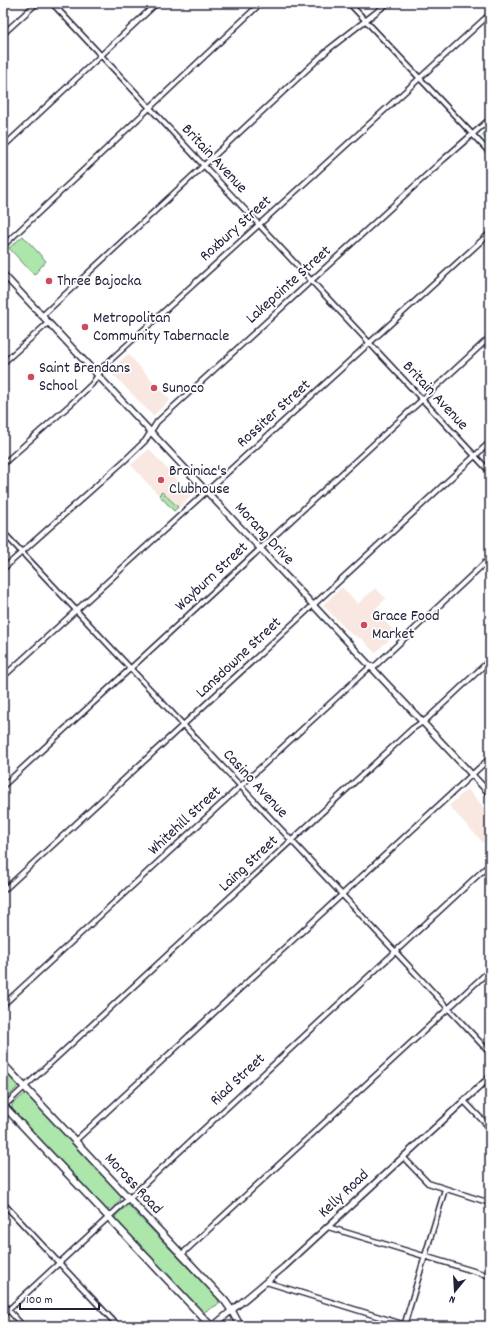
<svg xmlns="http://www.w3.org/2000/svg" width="493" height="1329" font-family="Dekko,sans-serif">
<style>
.built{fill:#f8e8e1}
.green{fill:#ace6aa;stroke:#678472}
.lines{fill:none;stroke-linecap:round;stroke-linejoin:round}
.minor-casing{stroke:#22223b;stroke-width:7}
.tertiary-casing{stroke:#22223b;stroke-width:8}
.secondary-casing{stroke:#22223b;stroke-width:9}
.minor{stroke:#fff;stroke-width:4}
.tertiary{stroke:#fff;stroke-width:5}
.secondary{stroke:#fff;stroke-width:6}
.poi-dot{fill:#d1495b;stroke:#fff;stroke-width:1.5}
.labels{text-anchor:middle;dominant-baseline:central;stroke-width:3.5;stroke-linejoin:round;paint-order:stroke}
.street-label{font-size:16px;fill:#22223b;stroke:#fff}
.poi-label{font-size:16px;fill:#22223b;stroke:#fff;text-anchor:start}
</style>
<rect width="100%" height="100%" fill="#fff"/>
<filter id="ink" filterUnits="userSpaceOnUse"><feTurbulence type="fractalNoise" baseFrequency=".025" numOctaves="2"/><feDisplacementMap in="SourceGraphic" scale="8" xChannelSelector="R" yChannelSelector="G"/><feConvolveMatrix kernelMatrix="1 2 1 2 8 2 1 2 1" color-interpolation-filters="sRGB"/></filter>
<g filter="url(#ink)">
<path class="built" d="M128,354L170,400L153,416L110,371Z
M149,449L191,496L174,512L131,465Z
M342,587L358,604L375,588L386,598L374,611L396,633L375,653L362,639L351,634L323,605Z
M467,789L490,814V850L449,806Z"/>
<path class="green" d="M490,128V144L482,135Z
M23,236L46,261L34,275L9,248Z
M162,492L178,507L174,511L159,495Z
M3,1068L18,1086L16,1089L5,1099H3Z
M25,1094L27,1095L121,1194L120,1201L110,1210L105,1209L12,1110V1104Z
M128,1205L218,1299L219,1304L202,1313L115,1219L116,1215Z"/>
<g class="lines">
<defs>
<path id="minor" d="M52,3L490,472
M349,3L490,153
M3,34L37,3
M3,147L157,3
M3,246L261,3
M42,316L329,49L388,3
M3,363L48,323
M3,464L71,404L92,384L104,366L490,14
M3,532L490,1053
M3,569L124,461L145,441L157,422L444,159L490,119
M3,677L490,233
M3,786L490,337
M3,891L490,442
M3,1005L361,675L370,667L376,665L490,558
M464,1101L490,1128
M3,1107L412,729L427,719L490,660
M75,1141L490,758
M403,1157L428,1183L490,1203
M3,1203L118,1326
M328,1227L490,1276
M181,1255L490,970
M266,1282L409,1326
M3,1304L23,1326
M3,1315L490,864
M404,1326L445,1189"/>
<path id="tertiary" d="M3,274L490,794
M213,1326L284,1267L490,1077"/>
<path id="secondary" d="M3,1064L225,1301L232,1311L240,1326
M3,1105L211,1326"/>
</defs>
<use href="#minor" class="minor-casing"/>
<use href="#tertiary" class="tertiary-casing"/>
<use href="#secondary" class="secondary-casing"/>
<use href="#minor" class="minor"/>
<use href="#tertiary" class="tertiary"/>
<use href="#secondary" class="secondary"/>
</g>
</g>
<g class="poi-dot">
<circle cx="49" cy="281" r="4"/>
<circle cx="85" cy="327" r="4"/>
<circle cx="31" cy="377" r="4"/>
<circle cx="154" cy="388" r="4"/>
<circle cx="161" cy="480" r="4"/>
<circle cx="364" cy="625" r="4"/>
</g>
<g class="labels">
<g class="street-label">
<text transform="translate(214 159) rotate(47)">Britain Avenue</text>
<text transform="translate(236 229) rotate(-42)">Roxbury Street</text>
<text transform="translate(289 285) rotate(-42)">Lakepointe Street</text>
<text transform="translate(435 396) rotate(47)">Britain Avenue</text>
<text transform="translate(274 414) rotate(-42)">Rossiter Street</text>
<text transform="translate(264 534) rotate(47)">Morang Drive</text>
<text transform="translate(212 577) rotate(-43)">Wayburn Street</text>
<text transform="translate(239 658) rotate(-43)">Lansdowne Street</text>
<text transform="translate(255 784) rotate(47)">Casino Avenue</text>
<text transform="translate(185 821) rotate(-43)">Whitehill Street</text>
<text transform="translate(249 864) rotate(-43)">Laing Street</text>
<text transform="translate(238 1080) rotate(-43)">Riad Street</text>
<text transform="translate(133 1184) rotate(47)">Moross Road</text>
<text transform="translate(344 1194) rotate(-43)">Kelly Road</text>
</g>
<g class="poi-label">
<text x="57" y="281">Three Bajocka</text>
<text x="93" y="318">Metropolitan<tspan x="93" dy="18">Community Tabernacle</tspan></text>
<text x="39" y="368">Saint Brendans<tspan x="39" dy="18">School</tspan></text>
<text x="162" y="388">Sunoco</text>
<text x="169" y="471">Brainiac's<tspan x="169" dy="18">Clubhouse</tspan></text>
<text x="372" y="616">Grace Food<tspan x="372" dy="18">Market</tspan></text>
</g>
</g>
<rect width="493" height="1329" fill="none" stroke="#fff" stroke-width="16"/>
<rect x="8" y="8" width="477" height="1313" fill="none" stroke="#22223b" stroke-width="1.5" filter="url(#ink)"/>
<g transform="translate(455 1291) rotate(198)" stroke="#ffffff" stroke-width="3" paint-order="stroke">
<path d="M0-3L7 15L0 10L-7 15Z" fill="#22223b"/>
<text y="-6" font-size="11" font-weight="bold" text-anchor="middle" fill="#22223b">N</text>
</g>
<path d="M20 1303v6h79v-6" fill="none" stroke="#22223b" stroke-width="2"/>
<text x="26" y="1303" font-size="12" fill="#22223b" stroke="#ffffff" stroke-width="3" paint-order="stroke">100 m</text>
</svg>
